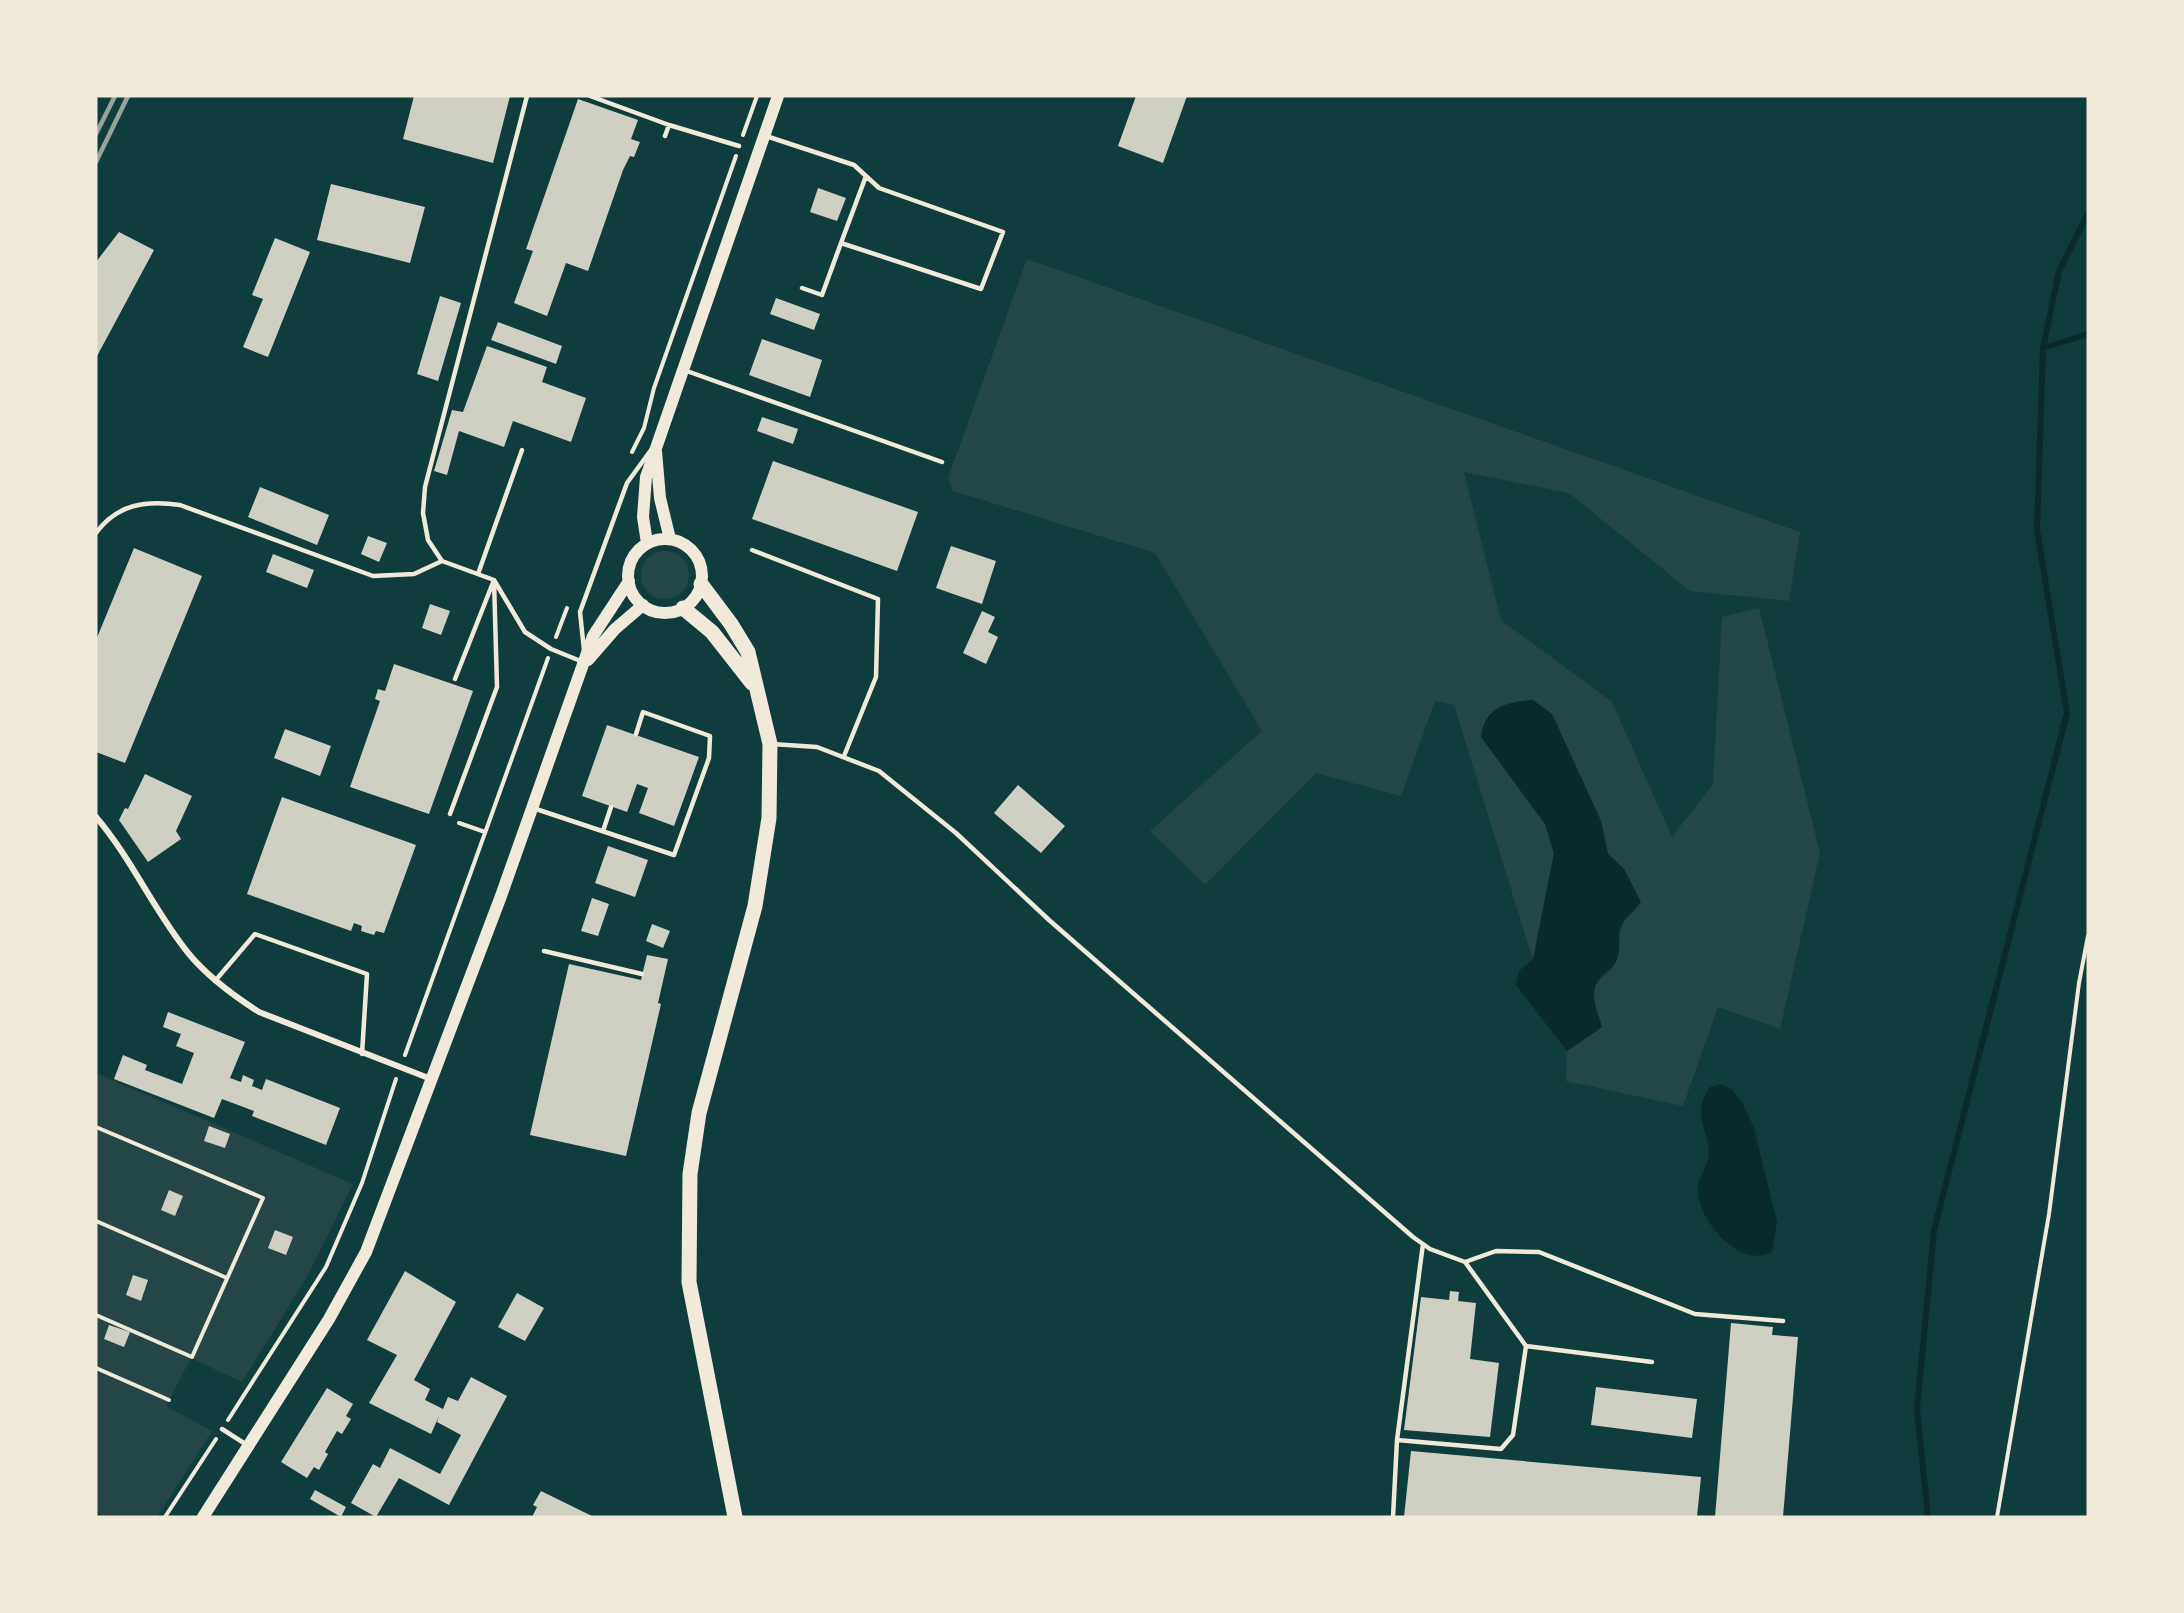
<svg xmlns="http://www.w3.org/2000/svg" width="2184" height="1613" font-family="'PT Serif',serif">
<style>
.green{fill:#244646}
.water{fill:#0a2a2b}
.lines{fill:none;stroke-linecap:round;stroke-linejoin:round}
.stream{stroke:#0a2a2b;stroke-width:6}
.building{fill:#cfcfc3}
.path{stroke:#f1e9da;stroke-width:4}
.service{stroke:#f1e9da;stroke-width:4.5}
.minor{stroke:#f1e9da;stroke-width:6}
.secondary{stroke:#f1e9da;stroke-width:12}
.primary{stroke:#f1e9da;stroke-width:15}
.rail{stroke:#97a49c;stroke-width:4.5}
</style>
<rect width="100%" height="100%" fill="#0f3d3e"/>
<path class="green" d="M1027,259L1800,532L1789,601L1690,591L1569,493L1464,472L1501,620L1612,702L1672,837L1713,784L1722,617L1759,608L1820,853L1780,1029L1718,1007L1683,1106L1566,1081L1567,1051L1602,1027C1600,1019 1594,1009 1593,1000C1591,980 1607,978 1614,965C1626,943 1611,928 1635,911L1624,869L1608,854L1601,821L1552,714L1482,737L1545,824L1554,853L1533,960L1454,705L1435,701L1401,796L1316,773L1205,885L1150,831L1262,731L1155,553L953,491L948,478Z
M641 575a24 24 0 1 1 48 0a24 24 0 1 1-48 0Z
M96,1073L353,1184L307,1277L242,1382L191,1358L166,1406L212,1431L157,1517H108L96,1512Z"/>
<path class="water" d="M1533,700L1552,714L1601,821L1608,854L1624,869L1641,902C1634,912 1622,918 1619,931C1617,943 1623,952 1613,966C1611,970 1606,971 1602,975C1587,991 1597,1010 1602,1027L1567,1051L1516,985L1519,971L1533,960L1554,853L1545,824L1481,737C1485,707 1506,702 1533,700Z
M1721,1084L1731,1089L1742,1102L1754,1128L1777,1222L1772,1252C1739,1270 1695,1218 1698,1186C1699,1175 1709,1165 1709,1152C1707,1124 1691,1115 1710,1087Z"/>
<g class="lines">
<path class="stream" d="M2043,348L2088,334
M1928,1517L1917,1409L1934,1230L2067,713L2037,530L2043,348L2059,271L2088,213"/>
</g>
<path class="building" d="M414,96H510L493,163L403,139Z
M1136,96H1187L1163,163L1118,146Z
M578,99L638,120L631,139L640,142L634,157L630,156L623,170L588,271L566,263L547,316L514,303L533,251L526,249Z
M331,184L425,207L410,263L317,240Z
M818,188L846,198L837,221L810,212Z
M119,232L154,250L96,358V262Z
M275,238L310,252L268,357L243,347L263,299L252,295Z
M440,296L461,303L438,381L417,374Z
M776,298L820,314L814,330L770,314Z
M498,322L562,346L556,364L491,340Z
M762,339L822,360L810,397L749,375Z
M487,346L547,367L542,382L586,398L571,442L513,421L504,447L459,431L447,475L434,471L452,410L463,412Z
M762,417L798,429L793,444L757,431Z
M773,461L918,512L897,571L752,519Z
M260,487L329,515L317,545L248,517Z
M368,536L387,543L379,562L361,554Z
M951,546L996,561L982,604L936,588Z
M134,548L202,576L125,763L96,752V640Z
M273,554L314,570L307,588L266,572Z
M430,604L450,611L441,635L422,628Z
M982,611L995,617L988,632L998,637L986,664L963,653Z
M394,664L473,691L429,814L350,787L380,701L375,699L378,689L385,691Z
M607,725L699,757L674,826L639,813L648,788L637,784L627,812L582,796Z
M285,729L331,746L320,776L274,758Z
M145,774L192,796L176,831L181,839L148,862L119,820L125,808L128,809Z
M1018,785L1065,826L1041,853L994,813Z
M282,797L416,845L384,933L376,931L374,935L361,931L362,926L354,923L351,931L247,894Z
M608,846L648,860L635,897L595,883Z
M592,898L609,904L598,936L581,931Z
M652,924L670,931L663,948L646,941Z
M647,955L668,959L658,1003L661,1004L626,1156L530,1135L569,964L641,980Z
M168,1012L245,1042L230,1078L241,1082L243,1075L254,1080L252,1086L262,1090L266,1079L340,1108L326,1145L252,1116L254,1111L222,1099L214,1118L114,1079L123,1055L147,1065L145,1070L182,1084L194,1053L176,1046L181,1034L163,1027Z
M209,1126L230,1134L225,1148L204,1141Z
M169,1190L183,1196L175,1216L161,1210Z
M275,1230L293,1237L286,1255L268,1248Z
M405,1271L456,1302L414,1380L430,1389L425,1400L443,1409L448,1397L458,1401L471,1377L507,1396L449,1505L399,1478L376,1517L351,1503L373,1464L380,1468L390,1448L440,1474L461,1435L437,1422L439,1416L431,1434L369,1403L397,1355L367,1340Z
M133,1275L148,1280L141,1301L126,1295Z
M1450,1291L1459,1292L1458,1301L1476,1303L1470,1359L1499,1363L1490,1437L1404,1430L1421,1297L1449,1300Z
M517,1293L544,1308L525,1341L498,1327Z
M1731,1323L1773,1327L1772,1335L1798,1337L1783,1517H1715Z
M109,1325L130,1332L124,1347L104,1339Z
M1596,1387L1697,1399L1692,1438L1591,1425Z
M327,1388L353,1404L346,1416L351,1419L342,1434L337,1431L325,1452L328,1454L319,1470L314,1467L307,1478L281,1462Z
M1411,1451L1701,1477L1697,1517H1404Z
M315,1490L346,1507L341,1517L310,1499Z
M541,1491L594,1517H532L537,1507L533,1505Z"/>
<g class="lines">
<path class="path" d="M743,135L757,96
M632,452L644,428L654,388L736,156
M556,637L567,608
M459,823L485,832
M405,1055L548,658
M96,1127L263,1198L192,1357L96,1315
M96,1221L227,1278
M96,1368L169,1400
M228,1420L326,1267L362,1183L396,1079
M165,1517L216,1439
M1997,1517L2049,1214L2079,983L2088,936"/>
<path class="service" d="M527,96L425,487L423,513L428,540L442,561L494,580L525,632L551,649L583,662
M590,96L669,125L739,146
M665,136L669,125
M766,136L854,165L879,188L1003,232L981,289L841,243L866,176
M802,288L822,295L841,243
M684,370L942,462
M96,533C117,504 146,500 180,505L373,576L414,574L442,561
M752,550L878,599L876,677L844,756
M478,574L522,450
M584,650L580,612L627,483L651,450
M772,744L817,747L879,771L956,833L1049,920L1413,1237L1430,1249L1465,1262
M533,808L674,855L709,758L710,736L643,712L636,734
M450,814L497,687L494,580L455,679
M603,831L611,807
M544,951L642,974
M215,981L255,934L367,974L362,1054
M1526,1346L1652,1362
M222,1429L247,1445
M1397,1440L1501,1449L1513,1435L1526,1346L1465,1262L1496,1251L1539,1252L1695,1314L1783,1321
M1393,1517L1397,1440L1423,1244"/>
<path class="minor" d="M96,817C132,859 154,911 189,954C208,977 234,996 259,1012L431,1079"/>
<path class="secondary" d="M656,451L660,498L670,539
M628 576a37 37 0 1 1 74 0a37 37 0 1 1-74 0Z
M647,543L643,517L646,477L778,96
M588,660L615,629L643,605
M203,1517L329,1319L366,1252L501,896L593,636L629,581"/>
<path class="primary" d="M701,584L731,624L748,652L770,744L769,818L755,906L699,1113L690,1174L689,1282L735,1517
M683,608L712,632L752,683"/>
<path class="rail" d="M96,134L115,96
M96,162L128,96"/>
</g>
<rect width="2184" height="1613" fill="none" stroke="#f1e9da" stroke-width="195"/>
</svg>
